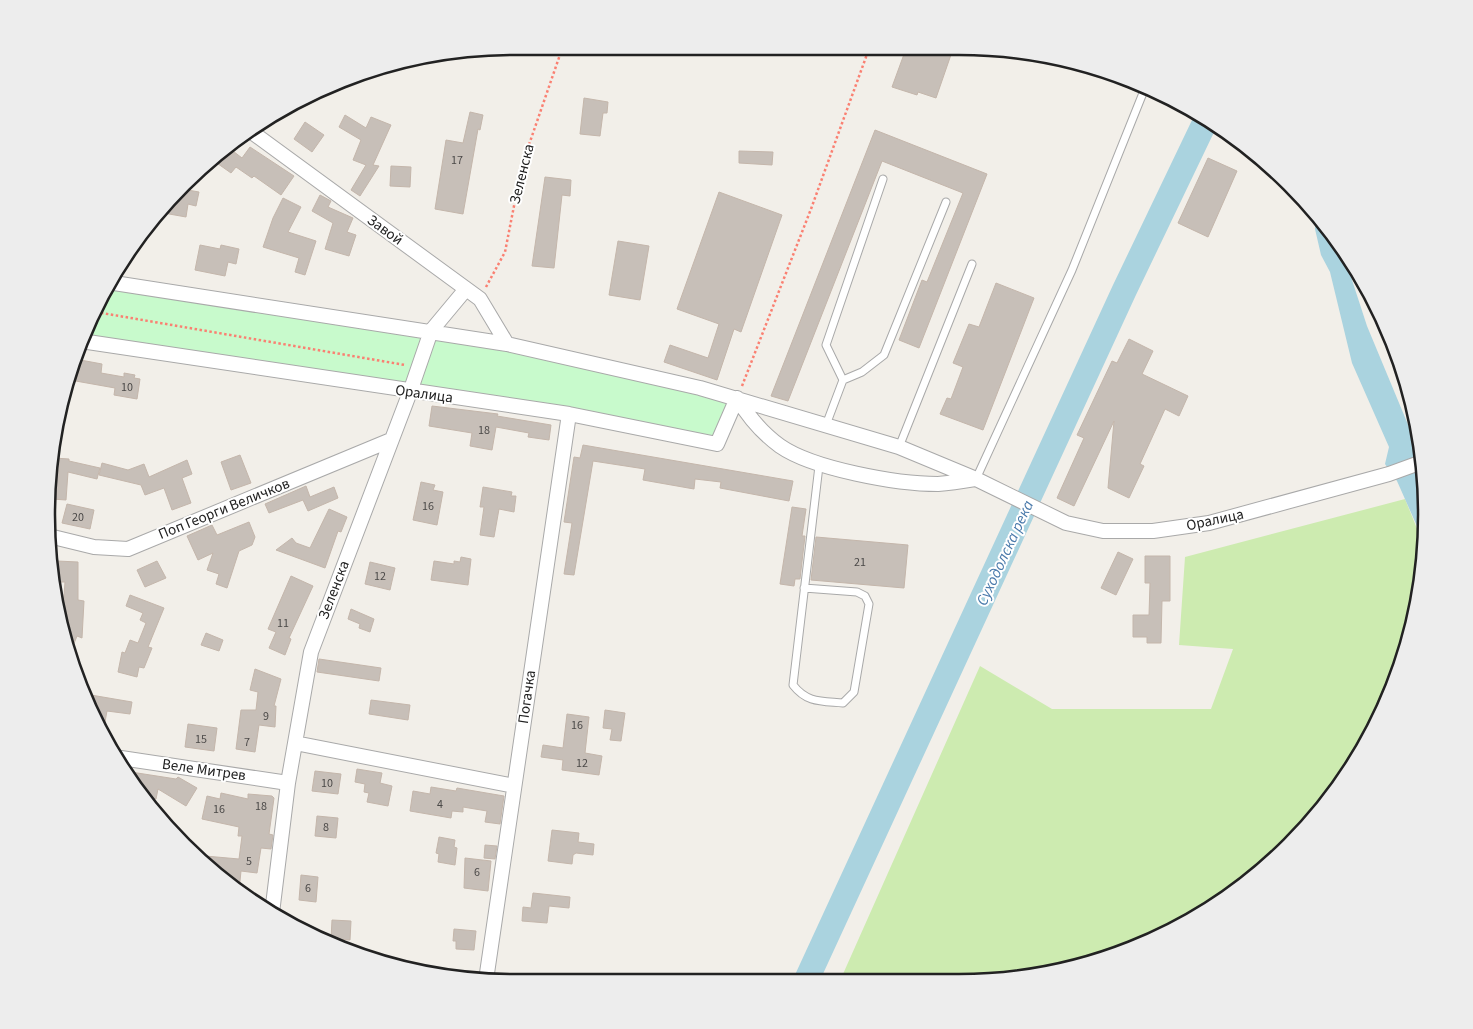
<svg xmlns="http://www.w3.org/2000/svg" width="1473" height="1029" font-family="'Source Sans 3',sans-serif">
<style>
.grass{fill:#cdebb0}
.park{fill:#c8facc}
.water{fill:#aad3df}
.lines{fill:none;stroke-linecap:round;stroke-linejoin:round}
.river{stroke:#aad3df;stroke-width:25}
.building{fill:#c7bfb8;stroke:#c4b6ab}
.service-casing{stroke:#a9a9a9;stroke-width:9}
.minor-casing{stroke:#a9a9a9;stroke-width:16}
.path{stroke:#fa8072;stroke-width:2.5;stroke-dasharray:2.5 2.5;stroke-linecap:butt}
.service{stroke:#fff;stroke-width:7}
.minor{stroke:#fff;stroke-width:14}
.labels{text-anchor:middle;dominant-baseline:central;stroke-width:4;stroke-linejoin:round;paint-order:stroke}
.number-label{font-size:12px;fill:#4b4948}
.street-label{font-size:15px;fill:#222;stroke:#fff}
.water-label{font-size:16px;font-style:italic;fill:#4a7aab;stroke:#fff}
.rim{fill:none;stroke:#222;stroke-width:2.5}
</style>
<rect width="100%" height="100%" fill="#f2efe9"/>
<path class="grass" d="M1368,292L1391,336L1418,429L1373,312Z
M1405,499L1424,546L1418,606L1391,694L1348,775L1289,846L1166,934L1050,974L959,983H839L980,666L1052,709H1211L1233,649L1179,645L1185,557Z"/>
<path class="park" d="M114,283L431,331L737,398L717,444L82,335Z"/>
<path class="water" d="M1316,215L1347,253L1352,280L1367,326L1419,451L1427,515L1424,542L1397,481L1385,464L1389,447L1352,363L1330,272L1321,255L1315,229Z"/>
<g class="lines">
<path class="river" d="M805,983L1124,291L1205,122"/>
</g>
<path class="building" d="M907,46H954L936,98L918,92L917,95L892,87Z
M584,98L608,102L607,113H603L600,136L580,134Z
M470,112L483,115L480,130L478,129L463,214L435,209L446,140L463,143Z
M345,115L366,128L371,117L391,125L373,165L379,166L360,196L351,190L366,165L353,160L361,140L339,127Z
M305,122L324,135L312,152L294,139Z
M875,130L987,174L919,348L899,340L922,280L927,282L963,193L882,161L788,401L771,396Z
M250,147L294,176L281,195L254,176L252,178L236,167L231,173L214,161L229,148L242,158Z
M739,151L773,152L772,165L739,163Z
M1208,158L1237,171L1208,237L1178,223Z
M391,166L411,167L410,187L390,186Z
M545,177L571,180L570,196L562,195L554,268L532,266Z
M182,189L199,192L196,206L188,204L186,217L158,212Z
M719,192L782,215L741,332L734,329L717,380L664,362L670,345L708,358L719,324L677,309Z
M320,195L331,201L328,207L353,218L347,232L356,235L349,256L325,249L333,223L312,211Z
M283,198L301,207L288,232L316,241L305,275L295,272L299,258L263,247L273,218Z
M618,241L649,246L640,300L609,295Z
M200,245L220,249L221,245L239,249L236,264L228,262L225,276L195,270Z
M996,283L1034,298L983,430L940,414L947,398L951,399L963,367L953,363L969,324L979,327Z
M1129,339L1153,351L1142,374L1188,396L1179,416L1165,409L1140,464L1144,466L1129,498L1108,488L1114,421L1074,506L1057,498L1084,438L1077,435L1112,361L1117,363Z
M75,359L102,364L101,373L124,377V373L135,375L134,378L140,379L137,399L114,395L115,388L70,380Z
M432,406L498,414L497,416L551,425L549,440L528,437L529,433L496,427L492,450L470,446L472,433L429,426Z
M583,445L793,481L789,501L720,488L721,482L695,479L694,489L643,480L645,469L593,461L574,575L564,574L572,523L564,522L574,457L580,458Z
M240,455L251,483L231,490L221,462Z
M54,458L69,459V461L100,468L97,479L68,472L66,500L52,499Z
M187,460L192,474L182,478L191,503L172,510L164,488L145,495L141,485L99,475L102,463L128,470L144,464L149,477Z
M421,482L435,485L433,490L443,492L437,525L413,520Z
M306,486L310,497L334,487L338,498L308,511L303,500L269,513L265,504Z
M483,487L512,492L511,496H516L514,512L499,509L494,537L480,535L484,507H480Z
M67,504L94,510L90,529L62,523Z
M792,507L806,509L802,536H805L800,579H795L794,586L780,584Z
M329,509L347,517L341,532L338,531L325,568L276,550L292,538L296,543L310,548Z
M249,522L255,537L252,545L239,551L227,588L216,584L219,574L207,570L213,553L198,560L187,536L212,525L217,535Z
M816,537L908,545L904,588L811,580Z
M1118,552L1133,559L1116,595L1101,588Z
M1145,556H1170V601H1162L1161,643H1147V637H1133V615H1149L1150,583H1145Z
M461,557L471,559L468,585L431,580L434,561L454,564V561L460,562Z
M57,561L78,562V600L84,601L82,638L77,636L71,651L62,624L65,582H57Z
M157,561L166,578L145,587L137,570Z
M370,562L395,568L390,590L365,584Z
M291,576L313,586L289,638L291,639L285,655L269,648L276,632L268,629Z
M130,595L164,608L148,647L152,648L144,668L139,667L137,677L118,672L122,652L125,653L130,640L138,643L146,623L140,620L143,613L126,606Z
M351,609L374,619L370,632L359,628L360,624L348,619Z
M206,633L223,640L219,651L201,645Z
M319,659L381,668L379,681L317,672Z
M255,669L281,679L274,706H276L275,727L259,725L255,752L236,749L241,710H256L258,692L250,690Z
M85,694L132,702L130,714L107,711L105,722L94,721Z
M371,700L410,705L408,720L369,714Z
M605,710L625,713L621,741L610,740L612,729L603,728Z
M567,714L589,717L585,753L602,756L599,775L562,770L563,760L541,757L543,745L563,748Z
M188,724L217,728L214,751L185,747Z
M357,769L382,773L380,783L392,786L388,806L367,802L369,793L364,792L365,784L355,782Z
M315,771L341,774L338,794L312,791Z
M131,772L176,779L178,777L197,788L186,806L158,789L156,799L149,797Z
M431,787L456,791L457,788L504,796L500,824L485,822L487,811L463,807V812L452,811L451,818L410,811L413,791L430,794Z
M221,793L248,799V794L272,796L274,798L269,834L273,835L271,849L261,848L257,873L241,871L239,891L194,855L239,859L242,836H238L239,827L202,819L207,796L220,799Z
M317,816L338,818L336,838L315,836Z
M552,830L579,833L578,842L594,844L593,855L576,853L573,855L572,864L548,861Z
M439,837L455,840L454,847L457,848L455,865L438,862L439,854L436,853Z
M485,845L497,846L495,859L484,858Z
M465,858L491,861L488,891L464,888Z
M301,875L318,877L316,902L299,900Z
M533,893L570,897L569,908L549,906L547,923L522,921L523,907L531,908Z
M332,920L351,921L350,940L331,939Z
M454,929L476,931L474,950L456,949V941H453Z"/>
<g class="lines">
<defs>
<path id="service" d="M843,380L826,345L883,179
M826,425L843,380L862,372L884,355L946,202
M899,447L972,264
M976,479L1072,270L1145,88
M804,588L857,592L865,596L869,604L854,692L843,703C821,701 807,703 793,685L819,466"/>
<path id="minor" d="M249,130L480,299L507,344
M114,283L507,344L700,388L899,447L976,479L1066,523L1103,531H1153L1209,523L1389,474L1422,462
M81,341L569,414L717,444L737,398
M737,398C748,416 762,433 780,446C813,469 897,484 938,484C950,483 963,481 975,479
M53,537L94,547L128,549L391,440
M295,743L514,786
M121,758L288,783
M272,913L288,783L311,652L410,392L431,331L466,289
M486,980L569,414"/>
</defs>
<use href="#service" class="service-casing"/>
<use href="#minor" class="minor-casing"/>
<path class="path" d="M486,287L505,252L522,165L563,46
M96,312L405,365
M742,386L811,209L870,46"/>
<use href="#service" class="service"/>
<use href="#minor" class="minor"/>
</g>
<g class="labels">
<g class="number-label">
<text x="457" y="160">17</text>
<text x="127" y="387">10</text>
<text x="484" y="430">18</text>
<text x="428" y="506">16</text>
<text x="78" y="517">20</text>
<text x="860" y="562">21</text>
<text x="380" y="576">12</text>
<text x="283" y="623">11</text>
<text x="266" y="716">9</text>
<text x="577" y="725">16</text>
<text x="201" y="739">15</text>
<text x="247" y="742">7</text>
<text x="582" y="763">12</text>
<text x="327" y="783">10</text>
<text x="440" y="804">4</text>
<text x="261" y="806">18</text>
<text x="219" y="809">16</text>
<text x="326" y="827">8</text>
<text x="249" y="861">5</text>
<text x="477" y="872">6</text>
<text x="308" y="888">6</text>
</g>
<g class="street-label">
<text transform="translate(522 174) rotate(-76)">Зеленска</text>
<text transform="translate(385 230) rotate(36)">Завой</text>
<text transform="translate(424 394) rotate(8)">Оралица</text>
<text transform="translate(224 509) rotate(-22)">Поп Георги Величков</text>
<text transform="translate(1215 520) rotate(-12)">Оралица</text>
<text transform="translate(334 590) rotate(-69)">Зеленска</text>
<text transform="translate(527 697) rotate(-82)">Погачка</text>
<text transform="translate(204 770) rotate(8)">Веле Митрев</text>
</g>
<g class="water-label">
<text transform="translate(1005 553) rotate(-65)">Суходолска река</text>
</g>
</g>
<path d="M0 0H1473V1029H0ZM514 55H959A459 459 0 0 1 1418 514V515A459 459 0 0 1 959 974H514A459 459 0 0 1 55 515V514A459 459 0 0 1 514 55Z" fill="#ededed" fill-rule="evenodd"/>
<path class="rim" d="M514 55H959A459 459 0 0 1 1418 514V515A459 459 0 0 1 959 974H514A459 459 0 0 1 55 515V514A459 459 0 0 1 514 55Z"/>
</svg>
